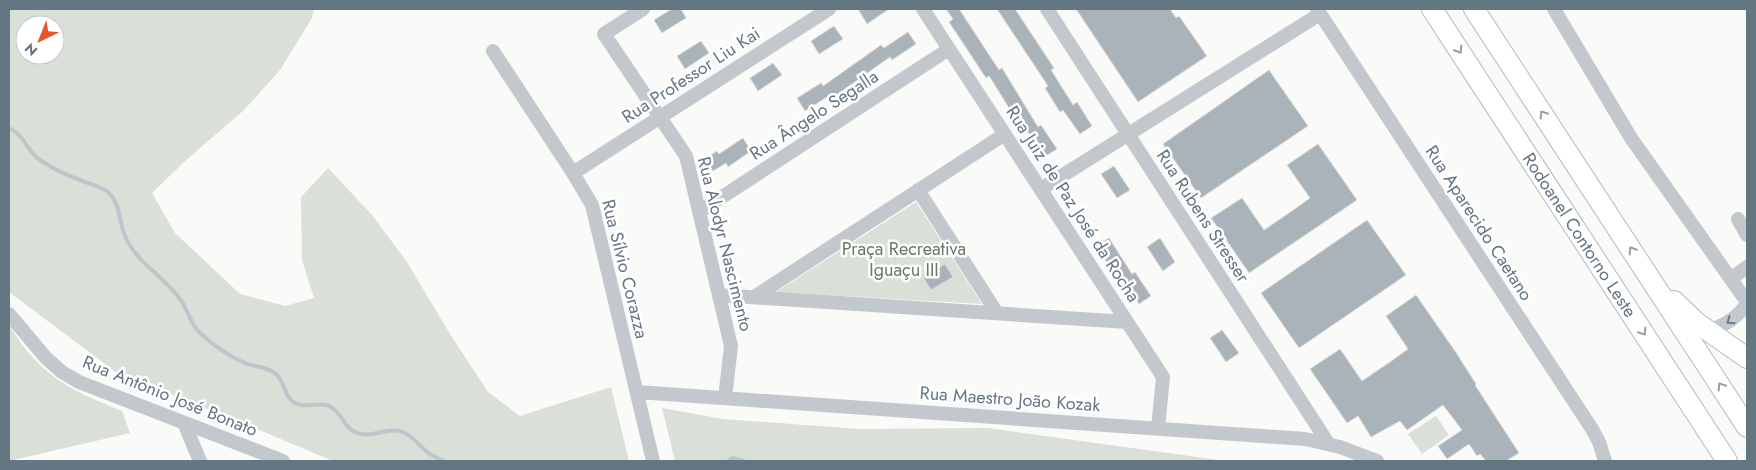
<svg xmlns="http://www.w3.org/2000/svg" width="1756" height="470" font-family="Jost,sans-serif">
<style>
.green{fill:#dadfd7;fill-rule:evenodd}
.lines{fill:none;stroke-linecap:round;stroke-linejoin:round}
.stream{stroke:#bbc7cb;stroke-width:4}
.building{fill:#aab3b9;stroke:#dcdcda}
.highway-casing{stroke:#b4b9bd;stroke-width:22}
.minor{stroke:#c3c8cc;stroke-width:14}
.highway{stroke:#fff;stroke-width:20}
.oneway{stroke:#939fa8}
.oneway2{stroke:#6a7a87}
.labels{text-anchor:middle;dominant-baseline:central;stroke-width:5;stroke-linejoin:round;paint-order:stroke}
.street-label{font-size:18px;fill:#657683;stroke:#fff}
.park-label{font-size:18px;fill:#687a64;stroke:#fff}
</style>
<rect width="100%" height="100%" fill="#fafaf8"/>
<path class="green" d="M9,9H314L312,18L280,70L244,110L184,162L152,193L175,233L240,294L285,306L314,298L302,260L301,197L328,168L372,215L407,262L450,334L488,392L520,416L611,387L629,461H333L240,422L117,373L9,292ZM25,25H55V55H25Z
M916,202L982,304L776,292Z
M9,325C15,333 20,343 27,351C55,384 83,395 122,411L130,433L9,461Z
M662,408L723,419L859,429L988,428L1226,461H675Z
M1436,416L1449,435L1422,454L1408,434Z"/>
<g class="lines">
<path class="stream" d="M9,128C24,135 27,151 40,160C52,168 66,175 80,180C89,184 100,186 108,192C122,205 118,225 127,240C139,265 167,278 182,302C189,313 191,325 201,334C213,345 229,356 245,363C256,368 265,365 276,374C286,383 284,399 297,404C308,408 320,401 331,407C342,413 344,429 357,433C373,439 389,425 405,433C413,437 418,444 425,450C430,455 437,458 444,461
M728,461L733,458L744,461"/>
</g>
<path class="building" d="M672,9H681L686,18L662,33L654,20Z
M858,9H889L867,24Z
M946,9H959L999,70L1002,68L1038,127L1041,125L1057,149L1044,157L1028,132L1025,134L993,82L989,76L986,78L949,22L953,19Z
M997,9H1015L1054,68L1051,70L1073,105L1077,102L1092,126L1080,134L1063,110L1060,112L1045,88L1048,86Z
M1076,9H1170L1176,18L1179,16L1207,56L1138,102Z
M834,26L843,39L819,54L811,41Z
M908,32L916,44L892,60L890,57L832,98L830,95L805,111L797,98L821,83L823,86L881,45L884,48Z
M701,41L709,53L685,69L677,56Z
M773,63L782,75L758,91L750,78Z
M1269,70L1308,126L1201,198L1163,144Z
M743,138L751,151L728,167L726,163L713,171L705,159L717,151L719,154Z
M1318,144L1357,200L1249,273L1211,218L1242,198L1264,230L1292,211L1310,198L1287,165Z
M1114,166L1130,190L1117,198L1101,174Z
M1367,220L1406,275L1299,348L1261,293Z
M1109,238L1132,274L1135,272L1151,296L1139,304L1115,268L1112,270L1096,246Z
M1160,238L1175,262L1163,271L1147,247Z
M945,264L953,277L931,290L923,277Z
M1416,295L1455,351L1476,384L1475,385L1519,453L1506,461H1486L1480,454L1477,456L1469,444L1447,459L1438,446L1462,430L1443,405L1407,430L1400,421L1371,437L1358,416L1347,423L1310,369L1340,349L1362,381L1390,362L1408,349L1386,316Z
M1222,330L1239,353L1226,362L1210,338Z"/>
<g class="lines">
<defs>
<g id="highway">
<path id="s1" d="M1432,9L1727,461"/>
<path d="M1474,9L1747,427"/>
<path d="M1674,301L1697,323L1747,358"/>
</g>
</defs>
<use href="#highway" class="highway-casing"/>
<path class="minor" d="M643,9L604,34L686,156L731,346L725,398
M923,9L1163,377L1158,428
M1047,9L1328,443
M1317,9L1592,429L1599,442L1605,461
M1554,9L1631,138L1747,302
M493,51L573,173L592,205L653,461
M573,173L829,9
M1041,189L1320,14
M918,190L997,313
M699,212L949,49
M1738,219L1747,235
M1732,278L1747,267
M719,295L1127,322
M754,297L1005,134
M9,314L46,358L62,372L79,382L283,461
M1709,331C1727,324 1735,319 1747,304
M637,392L1305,439L1340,447L1377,461
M184,423L200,461"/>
<use href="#highway" class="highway"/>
</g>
<defs><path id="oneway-chevron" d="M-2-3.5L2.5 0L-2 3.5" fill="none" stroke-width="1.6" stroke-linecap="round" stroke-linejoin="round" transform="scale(1.25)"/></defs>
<g class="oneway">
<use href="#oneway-chevron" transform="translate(1459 50) rotate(57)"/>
<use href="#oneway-chevron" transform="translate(1543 114) rotate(-123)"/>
<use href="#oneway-chevron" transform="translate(1632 250) rotate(-123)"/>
<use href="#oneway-chevron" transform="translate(1643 332) rotate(57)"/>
<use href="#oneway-chevron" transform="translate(1721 386) rotate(-123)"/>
</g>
<use class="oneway2" href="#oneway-chevron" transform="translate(1730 321) rotate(145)"/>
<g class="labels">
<g class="street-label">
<text transform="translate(691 75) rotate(-33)">Rua Professor Liu Kai</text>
<text transform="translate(814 115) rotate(-33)">Rua Ângelo Segalla</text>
<text transform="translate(1073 204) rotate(57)">Rua Juiz de Paz José da Rocha</text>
<text transform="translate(1203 216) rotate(57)">Rua Rubens Stresser</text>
<text transform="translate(1479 223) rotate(57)">Rua Aparecido Caetano</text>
<text stroke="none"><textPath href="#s1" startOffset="270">Rodoanel Contorno Leste</textPath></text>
<text transform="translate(725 244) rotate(76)">Rua Alodyr Nascimento</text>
<text transform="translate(625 269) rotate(76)">Rua Sílvio Corazza</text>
<text transform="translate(170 396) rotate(22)">Rua Antônio José Bonato</text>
<text transform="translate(1010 399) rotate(4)">Rua Maestro João Kozak</text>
</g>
<g class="park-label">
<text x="904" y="249">Praça Recreativa<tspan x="904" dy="21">Iguaçu III</tspan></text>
</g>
</g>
<rect width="1756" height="470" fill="none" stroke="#657683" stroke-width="20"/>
<g transform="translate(40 40) rotate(223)"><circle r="24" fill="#ffffff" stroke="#c1c8cd"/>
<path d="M0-4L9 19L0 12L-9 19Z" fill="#e4572e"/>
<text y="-8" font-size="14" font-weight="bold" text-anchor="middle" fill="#657683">N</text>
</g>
</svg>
